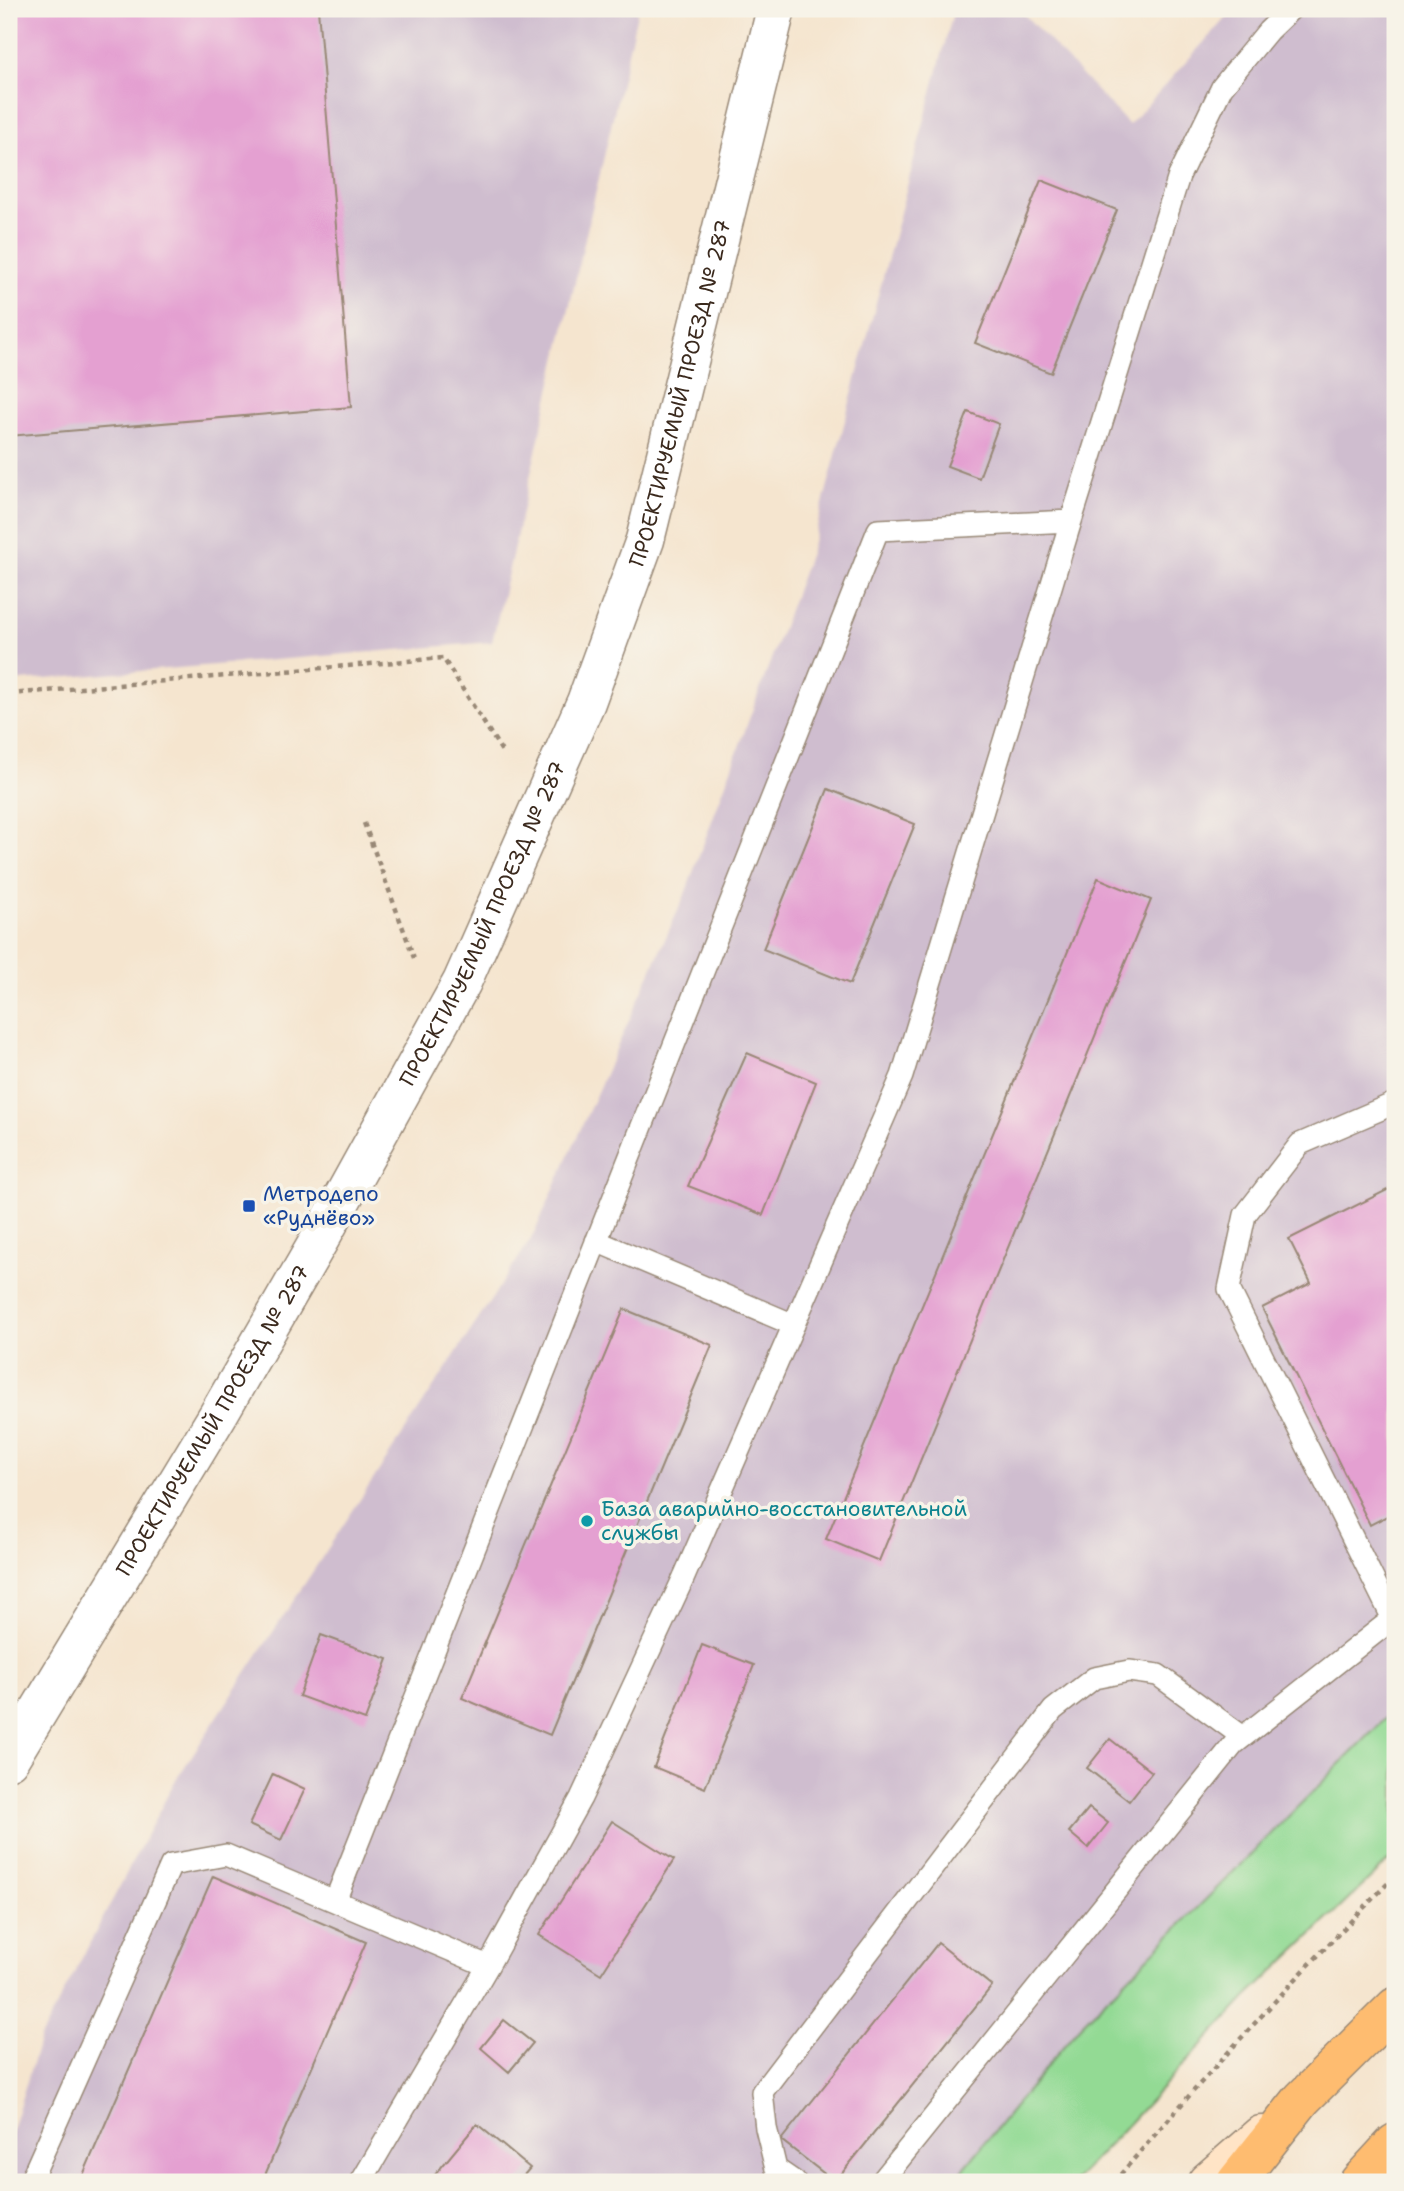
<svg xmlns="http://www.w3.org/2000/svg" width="1404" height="2191" font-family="'Shantell Sans',sans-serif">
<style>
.industrial{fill:#cfbdcf}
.green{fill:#93da94;stroke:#678259;stroke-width:2}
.building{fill:#e4a0d1}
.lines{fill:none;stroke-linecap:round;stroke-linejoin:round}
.lane-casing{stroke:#988876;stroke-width:24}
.street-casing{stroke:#988876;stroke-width:41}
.secondary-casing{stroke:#988876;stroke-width:41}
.highway-casing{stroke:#988876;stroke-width:41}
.path{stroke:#988876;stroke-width:4.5;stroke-dasharray:5 5;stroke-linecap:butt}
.lane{stroke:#fff;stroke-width:21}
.street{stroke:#fff;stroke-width:38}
.secondary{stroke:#ffe4c6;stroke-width:38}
.highway{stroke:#febc70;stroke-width:38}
.transit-dot{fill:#1a4fb4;stroke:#f7f3e8;stroke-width:2.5}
.culture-dot{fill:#0f9aa8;stroke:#f7f3e8;stroke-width:2.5}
.labels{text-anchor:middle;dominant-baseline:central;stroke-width:7;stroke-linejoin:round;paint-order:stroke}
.street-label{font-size:21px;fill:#3b2a1e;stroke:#f7f3e8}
.transit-label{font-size:21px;fill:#164399;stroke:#f7f3e8;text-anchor:start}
.culture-label{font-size:21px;fill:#0d838f;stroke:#f7f3e8;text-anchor:start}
</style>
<rect width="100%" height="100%" fill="#f7f3e8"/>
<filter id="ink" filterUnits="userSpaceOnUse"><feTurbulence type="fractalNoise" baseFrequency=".0143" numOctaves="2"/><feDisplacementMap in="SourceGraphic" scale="14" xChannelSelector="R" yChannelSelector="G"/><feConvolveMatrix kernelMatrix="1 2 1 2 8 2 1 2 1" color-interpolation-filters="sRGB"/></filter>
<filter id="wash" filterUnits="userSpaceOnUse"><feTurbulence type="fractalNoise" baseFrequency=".00686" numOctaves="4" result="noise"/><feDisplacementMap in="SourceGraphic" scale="28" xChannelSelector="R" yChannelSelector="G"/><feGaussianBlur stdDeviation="1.57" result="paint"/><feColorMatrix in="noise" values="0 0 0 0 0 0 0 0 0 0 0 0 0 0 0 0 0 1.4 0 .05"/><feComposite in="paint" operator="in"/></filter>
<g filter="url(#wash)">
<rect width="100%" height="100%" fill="#f5e5cf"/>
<path class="industrial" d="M9,9H638L492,642L9,682Z
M954,9H1019L1129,125L1234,9H1395V1709L1079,2027L953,2182H9V2140L40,2038L174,1783L533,1236L684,897L810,553Z"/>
<path class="green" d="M1395,1709V1855L1246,1998L1074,2182H953L1079,2027Z"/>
<g id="blocks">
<path class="building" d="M9,9H318L351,407L9,436Z
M1041,180L1117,210L1051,373L975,343Z
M968,412L999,424L979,478L947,466Z
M828,789L915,824L850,984L763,949Z
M1098,878L1151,900L879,1561L826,1539Z
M747,1053L816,1082L763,1215L688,1186Z
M1395,1186V1512L1370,1525L1262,1308L1311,1283L1289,1239Z
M624,1309L712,1345L550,1735L462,1698Z
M321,1635L388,1659L365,1720L299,1696Z
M702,1645L754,1665L705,1788L654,1767Z
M1110,1739L1152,1772L1129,1801L1087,1768Z
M273,1774L305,1789L281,1840L249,1825Z
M1089,1808L1108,1823L1088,1848L1069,1832Z
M612,1821L674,1860L601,1974L539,1935Z
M213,1876L366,1942L262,2182H80Z
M938,1943L992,1986L835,2182L781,2140Z
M504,2020L533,2043L509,2072L481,2048Z
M477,2124L530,2168L518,2182H429Z"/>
</g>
</g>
<g filter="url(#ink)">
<use href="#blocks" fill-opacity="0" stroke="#988876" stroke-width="2"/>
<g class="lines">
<defs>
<path id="lane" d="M596,1241L794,1325
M1393,1619L1229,1289L1245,1215L1300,1144L1395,1103
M335,1901L878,530L1071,521
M30,2182L171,1865L226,1855L488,1966
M361,2182L488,1966L581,1798L684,1577L902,1076L1071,521L1179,176L1222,87L1268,31L1291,9
M795,2182L776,2169L766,2128L762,2092L1053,1710L1094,1678L1129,1671L1158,1675L1243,1737
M881,2182L1234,1744L1395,1617"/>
<g id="street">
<path id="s1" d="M9,1760L218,1415L321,1237L462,982L586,702L645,540L776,9"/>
</g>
<path id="secondary" d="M1207,2182L1261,2135"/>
<path id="highway" d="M1236,2182L1302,2099L1395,2007
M1359,2182L1395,2143"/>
</defs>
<use href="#lane" class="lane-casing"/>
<use href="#street" class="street-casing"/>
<use href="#secondary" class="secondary-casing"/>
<use href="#highway" class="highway-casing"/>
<path class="path" d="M9,694L443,658L503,753
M364,823L414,958
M1114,2182C1204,2077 1298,1974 1395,1876"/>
<use href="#lane" class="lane"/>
<use href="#street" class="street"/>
<use href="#secondary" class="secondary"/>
<use href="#highway" class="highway"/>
</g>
</g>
<rect class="transit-dot" x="242" y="1199" width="14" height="14" rx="3.5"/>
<circle class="culture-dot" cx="587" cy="1521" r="7"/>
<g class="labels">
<g class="street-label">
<text stroke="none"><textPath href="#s1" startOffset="1530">ПРОЕКТИРУЕМЫЙ ПРОЕЗД № 287</textPath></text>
<text stroke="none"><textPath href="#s1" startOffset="962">ПРОЕКТИРУЕМЫЙ ПРОЕЗД № 287</textPath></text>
<text stroke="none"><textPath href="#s1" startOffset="396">ПРОЕКТИРУЕМЫЙ ПРОЕЗД № 287</textPath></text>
</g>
<g class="transit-label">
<text x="263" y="1194">Метродепо<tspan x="263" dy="24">«Руднёво»</tspan></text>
</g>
<g class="culture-label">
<text x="601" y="1509">База аварийно-восстановительной<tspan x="601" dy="24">службы</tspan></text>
</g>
</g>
<rect width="1404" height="2191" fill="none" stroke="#f7f3e8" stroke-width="35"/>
</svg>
